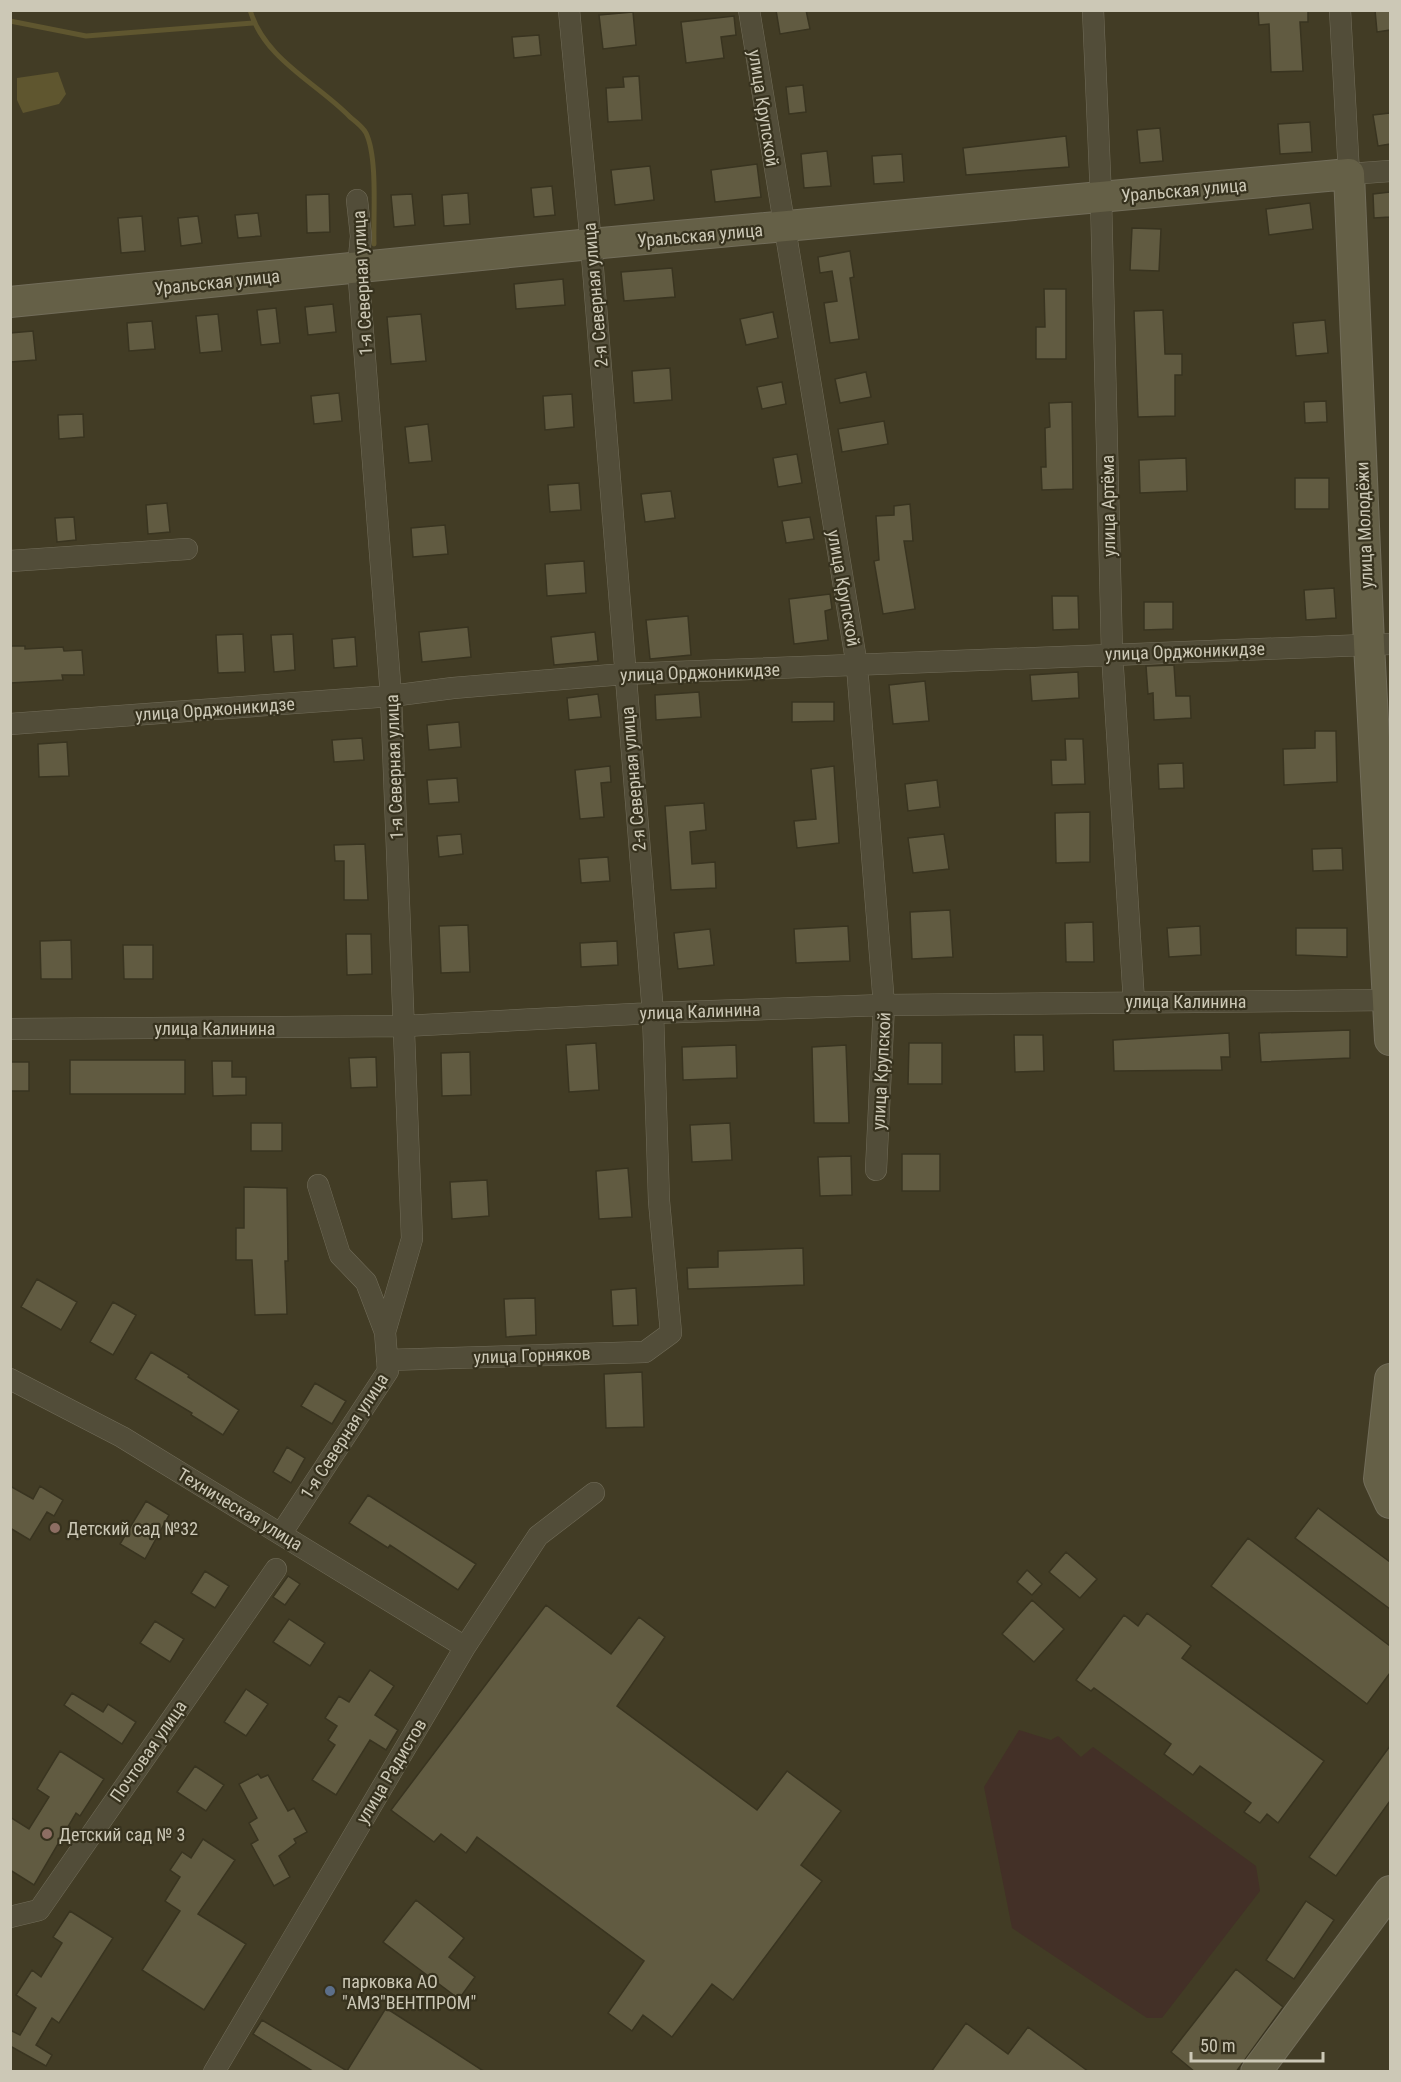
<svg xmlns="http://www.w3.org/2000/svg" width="1401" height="2082" font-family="'Roboto Condensed',sans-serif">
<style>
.green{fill:#433027}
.water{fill:#5f562f}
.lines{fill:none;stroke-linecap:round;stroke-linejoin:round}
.stream{stroke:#5f562f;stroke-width:5}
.building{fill:#615b41;stroke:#393420;stroke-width:1.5}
.street-casing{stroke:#726d5a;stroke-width:22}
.secondary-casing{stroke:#726d5a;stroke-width:32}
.street{stroke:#524d39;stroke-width:21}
.secondary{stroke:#656047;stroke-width:30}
.education-dot{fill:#8d6e63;stroke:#37321e;stroke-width:2}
.service-dot{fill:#5c6f8a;stroke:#37321e;stroke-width:2}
.labels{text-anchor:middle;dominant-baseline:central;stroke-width:4.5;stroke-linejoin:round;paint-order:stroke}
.street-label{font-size:18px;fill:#ccc8b6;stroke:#37321e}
.poi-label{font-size:18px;fill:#ccc8b6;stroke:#37321e;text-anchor:start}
</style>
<rect width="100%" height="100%" fill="#423c25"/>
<path class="green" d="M1019,1730L1051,1740L1058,1736L1081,1757L1093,1747L1256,1866L1260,1891L1162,2018H1147L1012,1928L984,1787Z"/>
<path class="water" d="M58,72L66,94L59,104L23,113L17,100V78Z"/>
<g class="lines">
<path class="stream" d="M250,10C264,59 317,83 350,117C355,121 363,127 366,133C378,158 373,216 374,244
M10,21L86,36L253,23"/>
</g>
<path class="building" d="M776,10H806L810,29L780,34Z
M1258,10H1308V22H1300L1303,71L1271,72L1269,24L1259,25Z
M1375,10H1390V30L1377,32Z
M633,12L636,45L603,49L599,15Z
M734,16L736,35L721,37L724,58L686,63L681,22Z
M539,35L541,55L514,58L512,37Z
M639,76L642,120L608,122L606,88L624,87L623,77Z
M803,85L806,112L789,114L786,87Z
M1390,113V144L1378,146L1373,115Z
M1310,122L1312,152L1280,154L1278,124Z
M1160,128L1163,161L1140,163L1137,130Z
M1066,136L1069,167L966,175L963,148Z
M827,151L831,186L804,188L801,154Z
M902,154L904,182L874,184L872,156Z
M757,164L761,197L715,202L711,170Z
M650,166L654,200L615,205L611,170Z
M552,186L555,215L534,217L531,188Z
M1390,192V217L1374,218L1373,194Z
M468,193L470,224L444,226L442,195Z
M329,194L330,232L307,233L306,195Z
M412,194L415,225L394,227L391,195Z
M1310,203L1313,229L1269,235L1266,209Z
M258,213L261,236L238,238L235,215Z
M142,216L145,251L121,253L118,218Z
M198,216L202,243L181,246L178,218Z
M1132,228L1161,229L1159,271L1130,270Z
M850,251L854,277L850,278L859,339L830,343L824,303L837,301L832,271L820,273L818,257Z
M672,268L675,297L624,301L621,272Z
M563,279L565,305L516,309L514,284Z
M1044,289H1066V359H1036V327H1045Z
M333,304L336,332L308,335L305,307Z
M276,308L280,343L261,345L257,310Z
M1163,310L1165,354H1182V375H1175V416L1138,417L1134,311Z
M773,312L778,338L746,345L740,319Z
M218,314L222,351L200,353L196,316Z
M421,314L426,361L391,364L387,317Z
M1325,320L1328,353L1296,356L1293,323Z
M152,321L155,349L129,351L127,323Z
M33,331L36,360L10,362V333Z
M670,368L672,400L634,403L632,371Z
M866,372L871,397L840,403L835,379Z
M782,382L786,404L762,409L757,387Z
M339,393L342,421L314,424L311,396Z
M572,394L574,427L545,430L543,396Z
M1326,401L1327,422L1305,423L1304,402Z
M1072,402L1073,489L1042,490L1041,467H1046L1045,428L1050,427L1049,403Z
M83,414L84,437L59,439L58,415Z
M884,421L888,444L842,452L838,429Z
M428,424L432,461L409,463L405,427Z
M797,454L802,483L778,487L773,458Z
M1186,458L1187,491L1140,493L1139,460Z
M1295,478H1329V509H1295Z
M579,483L581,510L550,512L548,485Z
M671,491L675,518L645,522L641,494Z
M167,503L170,532L148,534L146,505Z
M910,504L913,541H904L915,609L883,614L874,561L879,560L876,516L894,515V506Z
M74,517L76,540L57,542L55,518Z
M810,517L814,539L786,543L782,521Z
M445,525L448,554L413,557L411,528Z
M584,561L586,593L547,596L545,564Z
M1334,588L1336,618L1306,620L1304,590Z
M830,594L832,609L825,611L828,640L794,644L789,599Z
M1052,596H1078L1079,629L1053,630Z
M1144,602H1173V629L1144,630Z
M688,616L691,655L650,659L646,620Z
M468,627L471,657L422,662L419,632Z
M595,632L598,661L554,665L551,637Z
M243,634L245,672L218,673L216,635Z
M293,634L295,670L274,672L271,635Z
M355,637L357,666L334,668L332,639Z
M10,646H25V649L63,647L64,651L82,650L84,675H62L63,680L10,683Z
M1174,665L1176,696H1190L1191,718L1154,720L1153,693L1148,694L1146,666Z
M1078,672L1079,698L1032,701L1030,675Z
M925,681L929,721L893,724L889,685Z
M699,692L701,717L656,720L655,695Z
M598,694L601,717L569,720L567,698Z
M792,702H834V721L792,722Z
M459,722L461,747L429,750L427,725Z
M1315,731H1336L1337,782L1284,785L1283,749L1315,748Z
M362,738L364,760L334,762L332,740Z
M1065,739H1083L1085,784L1052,785L1051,760H1066Z
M67,742L69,776L39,777L38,744Z
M1183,763L1184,788L1159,789L1158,764Z
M610,766L611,782L601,783L604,817L580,819L575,770Z
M834,766L839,843L797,848L794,821L816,819L811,769Z
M457,778L459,802L429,804L427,780Z
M937,780L940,807L908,811L905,784Z
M704,803L706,830L690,832L692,864L715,862L716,888L671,890L665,806Z
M1090,812V862L1056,863L1055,813Z
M461,834L463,854L439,857L437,836Z
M944,834L949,869L913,873L908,838Z
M365,844L368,900H344V861H335L334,845Z
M1342,848L1343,870L1313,871L1312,849Z
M608,857L610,881L581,883L579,859Z
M950,910L953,957L912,959L910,912Z
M1093,922L1094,962H1066L1065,923Z
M468,925L470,972L441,973L439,926Z
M848,926L850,961L796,963L794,929Z
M1200,926L1201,955L1169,957L1167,928Z
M1296,928H1347V957L1296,955Z
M710,929L714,965L678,969L674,933Z
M346,934H371L372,974L347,975Z
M71,940L72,979H41L40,941Z
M617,941L618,965L581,967L580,943Z
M123,945H153V979H124Z
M1350,1030V1058L1261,1062L1259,1033Z
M1229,1033L1230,1057H1221L1222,1070L1114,1071L1113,1040Z
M1014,1035H1043L1044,1071L1015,1072Z
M596,1043L599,1090L569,1092L566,1045Z
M909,1043H942V1084H908Z
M736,1045L737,1078L683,1080L682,1047Z
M846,1045L849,1123H814L812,1047Z
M470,1052L471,1095L442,1096L441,1053Z
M376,1057L377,1087L351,1088L349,1058Z
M70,1060H185V1094H70Z
M212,1061H232V1077H246V1095L213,1096Z
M10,1062H29V1091H10Z
M251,1123H282V1151H251Z
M730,1123L732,1160L692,1162L690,1125Z
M902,1154H940V1191H902Z
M851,1156L852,1195L820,1196L818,1157Z
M628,1168L632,1217L599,1219L596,1171Z
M487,1180L489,1216L452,1219L450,1182Z
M244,1187L287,1188L288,1261H285L287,1314L255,1315L252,1260H236V1228H244Z
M803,1248L804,1285L688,1289L687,1268L718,1267V1251Z
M37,1279L77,1302L61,1330L21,1307Z
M636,1288L638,1325L613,1326L611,1290Z
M535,1298L536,1335L506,1337L504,1299Z
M113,1302L136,1315L113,1355L90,1342Z
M151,1352L189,1375L188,1377L239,1410L223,1435L191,1415L192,1413L135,1379Z
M642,1372L644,1427L606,1428L604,1374Z
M315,1383L346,1401L332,1424L301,1406Z
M287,1447L305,1458L291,1483L273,1472Z
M10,1486L33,1499L40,1486L63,1500L54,1516L47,1512L30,1540L10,1528Z
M368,1495L476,1564L458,1590L390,1545L388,1548L349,1523Z
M146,1501L169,1515L145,1559L120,1544Z
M1318,1508L1390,1562V1609L1295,1538Z
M1248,1538L1390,1646V1673L1367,1704L1211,1586Z
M1066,1552L1097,1579L1080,1598L1049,1572Z
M1027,1570L1042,1584L1032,1595L1017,1582Z
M205,1571L229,1586L215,1608L191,1593Z
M288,1576L300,1584L285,1605L273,1597Z
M1032,1600L1064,1629L1034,1662L1002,1634Z
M546,1605L611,1654L639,1617L665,1637L617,1706L757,1810L787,1771L841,1811L801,1865L822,1881L733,2000L712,1984L672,2037L643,2015L632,2031L608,2013L644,1961L477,1837L466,1853L441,1834L434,1842L391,1810Z
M1147,1613L1191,1646L1182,1658L1324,1761L1278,1823L1267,1814L1260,1823L1244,1812L1251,1803L1200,1766L1193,1775L1164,1754L1171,1744L1094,1688L1091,1691L1076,1680L1124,1615L1138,1626Z
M289,1619L325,1643L310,1666L273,1642Z
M155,1621L184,1639L170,1662L140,1643Z
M370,1670L394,1686L375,1715L398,1730L386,1750L370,1740L336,1795L312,1780L335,1745L328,1740L337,1726L325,1718L339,1696L349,1702Z
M246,1689L268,1704L246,1736L224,1722Z
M72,1693L103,1712L108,1704L136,1722L122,1744L64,1705Z
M1390,1746V1801L1336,1876L1309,1857Z
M60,1751L104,1779L80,1816L76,1813L34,1885L10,1870V1817L29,1829L49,1797L37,1789Z
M195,1766L224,1785L206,1811L177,1792Z
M258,1774L261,1778L268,1775L288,1811L294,1808L307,1832L294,1839L296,1843L279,1856L290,1877L274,1886L251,1844L258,1840L249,1823L257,1818L239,1784Z
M203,1839L235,1860L198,1914L246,1944L204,2010L142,1970L180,1911L165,1901L180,1877L170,1870L182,1852L191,1858Z
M416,1900L464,1938L449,1957L475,1977L459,1999L383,1942Z
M1306,1901L1334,1920L1294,1979L1266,1960Z
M70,1911L113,1938L59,2023L52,2018L36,2045L52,2055L46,2066L10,2046V2030L20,2035L36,2008L16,1995L32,1970L41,1977L62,1943L53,1937Z
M1236,1969L1283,2007L1236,2072H1195L1171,2052Z
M386,2008L485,2072H314L253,2034L262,2020L347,2071Z
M966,2023L1008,2054L1028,2027L1089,2072H931Z"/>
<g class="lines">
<defs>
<path id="street" d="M749,10L857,666L884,1005L876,1170
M1093,10L1101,198L1112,653L1134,1002
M1340,10L1349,174L1390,171
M10,561L187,549
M10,724L391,696L453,688L624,674L1390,644
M10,1029L404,1026L653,1013L884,1005L1390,1000
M318,1185L340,1255L366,1282L385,1332
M387,1360L645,1352L671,1333L659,1201L653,1013L591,244L569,10
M10,1379L122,1437L465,1647
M281,1534L388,1371L385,1332L412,1239L391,696L358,268L361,236L357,200
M10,1917L39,1910L276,1569
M214,2072L465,1647L538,1536L594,1493"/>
<path id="secondary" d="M10,302L591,244L1349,174L1369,644L1390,1040
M1390,1379L1379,1479L1390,1503
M1256,2072L1390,1891"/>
</defs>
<use href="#street" class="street-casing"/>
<use href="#secondary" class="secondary-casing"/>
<use href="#street" class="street"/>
<use href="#secondary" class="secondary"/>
</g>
<g class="education-dot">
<circle cx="55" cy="1528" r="6"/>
<circle cx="47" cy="1834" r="6"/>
</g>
<circle class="service-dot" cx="330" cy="1991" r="6"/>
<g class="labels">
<g class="street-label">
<text transform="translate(764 108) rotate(81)">улица Крупской</text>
<text transform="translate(1184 190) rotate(-5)">Уральская улица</text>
<text transform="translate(700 235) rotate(-5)">Уральская улица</text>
<text transform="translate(217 282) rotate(-6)">Уральская улица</text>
<text transform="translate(362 283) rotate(-93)">1-я Северная улица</text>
<text transform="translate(595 295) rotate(-95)">2-я Северная улица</text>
<text transform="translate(1108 506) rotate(-91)">улица Артёма</text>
<text transform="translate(1364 525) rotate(-92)">улица Молодёжи</text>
<text transform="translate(844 588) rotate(80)">улица Крупской</text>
<text transform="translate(1185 651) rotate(-2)">улица Орджоникидзе</text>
<text transform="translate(700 672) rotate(-2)">улица Орджоникидзе</text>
<text transform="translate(215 709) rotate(-4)">улица Орджоникидзе</text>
<text transform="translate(394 767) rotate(-92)">1-я Северная улица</text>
<text transform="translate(633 779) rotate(-95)">2-я Северная улица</text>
<text x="1186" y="1001">улица Калинина</text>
<text transform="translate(700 1011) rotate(-2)">улица Калинина</text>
<text x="215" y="1028">улица Калинина</text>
<text transform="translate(881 1071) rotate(-87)">улица Крупской</text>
<text transform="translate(532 1355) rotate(-2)">улица Горняков</text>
<text transform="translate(344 1436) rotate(-57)">1-я Северная улица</text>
<text transform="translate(240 1509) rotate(31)">Техническая улица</text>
<text transform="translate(148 1751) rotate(-55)">Почтовая улица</text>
<text transform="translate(391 1771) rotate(-59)">улица Радистов</text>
</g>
<g class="poi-label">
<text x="67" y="1528">Детский сад №32</text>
<text x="59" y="1834">Детский сад № 3</text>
<text x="342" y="1981">парковка АО<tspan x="342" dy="21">"АМЗ"ВЕНТПРОМ"</tspan></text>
</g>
</g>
<rect width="1401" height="2082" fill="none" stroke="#ccc8b6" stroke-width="24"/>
<path d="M1191 2052v9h132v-9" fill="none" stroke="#ccc8b6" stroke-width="3"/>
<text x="1200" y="2052" font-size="18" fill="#ccc8b6" stroke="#37321e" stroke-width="4.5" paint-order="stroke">50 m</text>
</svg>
